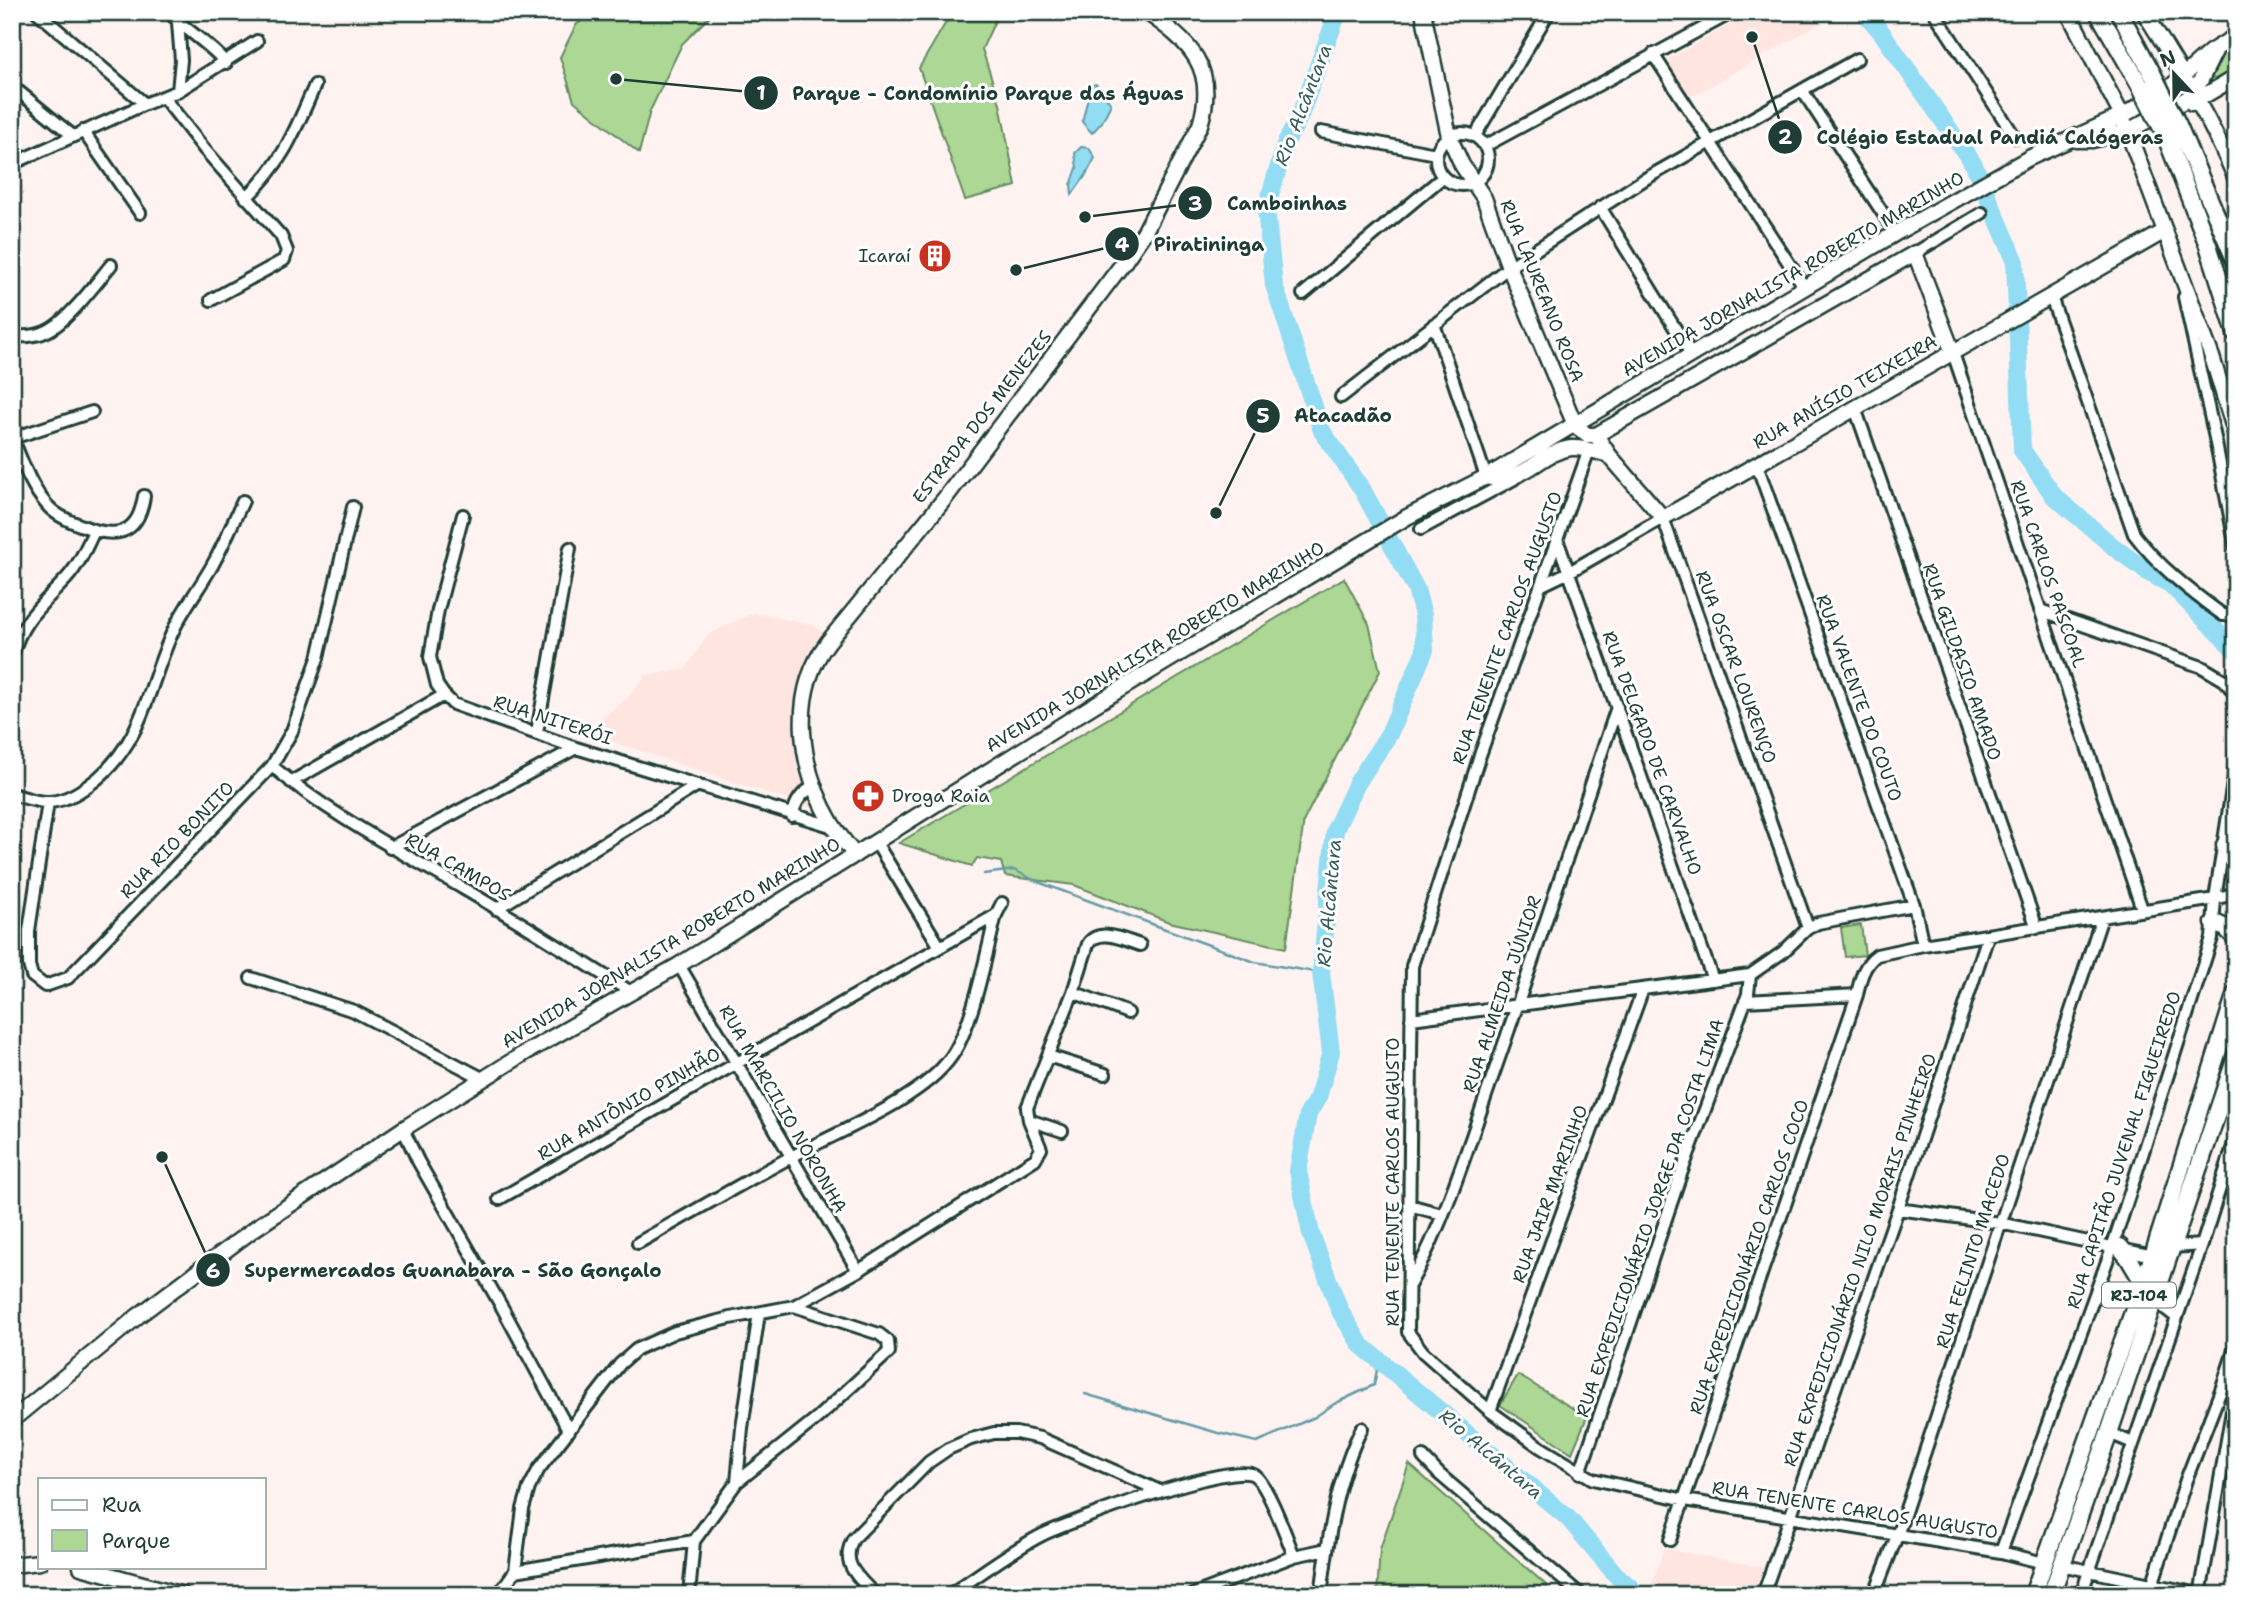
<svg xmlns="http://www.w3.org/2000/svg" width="2248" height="1607" font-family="'Shantell Sans',sans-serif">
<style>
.built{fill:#ffe5e0}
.green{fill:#acd794;stroke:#668a64;stroke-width:2}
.water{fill:#92dcf4;stroke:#649ca7;stroke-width:2}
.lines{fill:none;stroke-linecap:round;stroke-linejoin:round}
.stream{stroke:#649ca7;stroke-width:2.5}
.river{stroke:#92dcf4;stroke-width:18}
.minor-casing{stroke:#1f3d34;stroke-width:16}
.major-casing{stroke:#1f3d34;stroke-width:19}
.highway-casing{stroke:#1f3d34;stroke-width:21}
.minor{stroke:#fff;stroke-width:10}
.major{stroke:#fff;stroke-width:14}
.highway{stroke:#fff;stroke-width:16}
.highway-bridge-casing{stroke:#1f3d34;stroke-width:21;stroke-linecap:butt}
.highway-bridge{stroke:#fff;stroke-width:16}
.labels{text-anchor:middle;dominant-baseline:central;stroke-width:6;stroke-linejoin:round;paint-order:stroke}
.shield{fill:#fff;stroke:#627771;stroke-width:2}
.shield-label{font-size:16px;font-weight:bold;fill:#1f3d34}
.poi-label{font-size:18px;fill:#1f3d34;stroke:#fff;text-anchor:end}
.street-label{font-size:18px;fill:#1f3d34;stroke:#fff}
.water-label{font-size:19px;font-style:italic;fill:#365d5a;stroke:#fff}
.leader{fill:none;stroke:#1f3d34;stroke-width:2.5}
.callout-dot{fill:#1f3d34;stroke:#fff;stroke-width:2.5}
.mark-label{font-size:21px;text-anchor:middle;font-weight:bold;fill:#fff}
.callout-label{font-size:19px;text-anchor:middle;font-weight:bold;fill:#1f3d34;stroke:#fff;stroke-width:6;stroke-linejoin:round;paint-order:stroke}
</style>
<rect width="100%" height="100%" fill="#fff3f1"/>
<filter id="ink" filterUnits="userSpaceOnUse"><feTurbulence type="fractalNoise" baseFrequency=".0143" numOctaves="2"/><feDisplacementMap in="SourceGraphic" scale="14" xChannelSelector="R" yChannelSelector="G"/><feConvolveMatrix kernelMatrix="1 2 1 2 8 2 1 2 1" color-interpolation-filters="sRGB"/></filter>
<g filter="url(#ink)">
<path class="built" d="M1752,12H1840L1686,100L1664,62Z
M754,613L813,625L831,640L809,685L803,724L827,813L592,735L604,716L628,697L646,675L686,669L707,635Z
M1664,1549L1763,1567L1753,1595H1666L1651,1585Z"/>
<path class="green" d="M594,12H714L682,44L650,111L639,153L574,101L560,57L576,25Z
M952,12H999L982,49L1000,104L1016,186L965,200L919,68Z
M2236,44V68L2216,80L2211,77C2210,61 2223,51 2236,44Z
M1344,578L1369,624L1380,671L1304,820L1286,948L1169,922L1074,885L1005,876L1001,862L977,858L972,866L899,843Z
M1861,925L1865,955L1845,957L1841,928Z
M1518,1375L1587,1417L1572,1453L1500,1405Z
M1409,1464L1547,1586L1546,1595H1377L1380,1549Z"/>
<path class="water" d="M1096,84L1111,104L1102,122L1092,133L1082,122L1091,85Z
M1081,147L1089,148L1095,158L1086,175L1072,195L1071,185L1077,168L1075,153Z"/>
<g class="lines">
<path class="stream" d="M984,874L1014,870L1038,882L1255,962L1321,973
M1085,1394L1218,1433L1257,1442L1315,1417L1334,1404L1374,1385L1379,1360"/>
<path class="river" d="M1338,12L1299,118L1286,142L1266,209L1274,285L1322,431L1362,489L1416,589L1423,615L1425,650L1389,734L1357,783L1335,830L1321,973L1331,1052L1318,1097L1308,1114L1298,1171L1311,1234L1340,1311L1361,1345L1568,1518L1617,1576L1639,1595
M1864,12L1882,33L1974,165L2015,260L2022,450L2054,496L2115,548L2149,573L2170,584L2236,651"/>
<defs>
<path id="minor" d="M37,12L145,104
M169,12C186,31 209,43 226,63
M1934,12L2015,137
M1653,54L1805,288
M12,86L73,136
M1802,90L1888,221
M178,91L181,60L178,23
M164,98L205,150L281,236L287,251L284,260L211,300
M83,131L140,213
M1321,132L1436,154
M1436 159a26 26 0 1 1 52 0a26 26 0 1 1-52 0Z
M1475,136L1549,12
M1485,146L1733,12
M12,164L145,104L178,91L257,41
M246,198C283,163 295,131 315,85
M1600,207L1691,354
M1915,253L1982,213
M1303,294L1443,177
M2051,297L2134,534C2158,566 2191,592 2223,615H2231L2236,611
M2184,297L2215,438L2236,548
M1434,324L1486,477
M12,337C23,336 35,337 45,332C66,324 96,283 111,265
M1953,353L2142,909
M1341,397L1509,267L1645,179L1857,59
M1855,408L2037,928
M12,437C22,461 30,486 47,505C55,515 69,521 80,525C114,539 138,537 144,496
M13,438L92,412
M1589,450L1479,758L1412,966L1408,1332L1423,1352L1490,1411L1540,1447L1593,1479L1685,1500L2001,1552L2044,1563
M1757,465L1914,905L1923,945
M463,515L438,610L430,657L437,685L444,695L453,704L576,748L834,827
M1421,529L1514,479
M1557,539L1713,980
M1542,585L1569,572L1663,518L1808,928
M2040,610L2202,667L2224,680L2236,695
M12,656C22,619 41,606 66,579C79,565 86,548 94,531
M537,732L570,548
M272,766C330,815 398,850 464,889C521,922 576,958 631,992
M291,782L444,695
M12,794C23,797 38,803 49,802C67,801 83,790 97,779C146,737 148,683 174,629C185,606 201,586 213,564C224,544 233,522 243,501
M48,802L29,931V965L32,976L45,986L68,978L272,766L292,731L318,658L353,507
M792,816C796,801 801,793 815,786
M875,841L940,947
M390,848L576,748
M496,909L698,785
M679,965L858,1271
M251,978L354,1011L484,1079
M1073,992L1128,1013
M1745,1001L1857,995
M1411,1019L1750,975L1783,952L1808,928L1818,923L1914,905
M1048,1056L1105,1074
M1029,1120L1062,1131
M403,1129L418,1161L503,1309L569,1431
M499,1199L996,915
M1409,1205L1442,1214
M1898,1209L2000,1223L2153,1256
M638,1243C689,1214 739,1185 791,1157C839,1131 921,1100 951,1057C973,1026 986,954 996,915L1002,903
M2172,1247L2202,1245
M1410,1284C1444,1224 1468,1147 1491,1081C1535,957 1575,832 1617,707
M2154,1300L2176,1317
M1490,1411L1643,989
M2109,1433L2133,1443
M1423,1457L1439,1474L1581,1595
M1580,1473L1681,1174L1748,994L1750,975
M737,1482L817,1418L889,1352L888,1341L879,1334L794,1306
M1670,1540L1857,995C1860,979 1864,964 1877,955L1923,945L2215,899L2236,893
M2001,1552L2113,1245L2212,938L2215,899L2234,776L2236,748
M2061,1565L2203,1595
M515,1571L694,1541
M498,1595L515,1571L523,1509L529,1488L539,1469L620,1364L637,1349L675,1332L730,1318L794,1306L858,1271L1035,1159L1041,1149L1029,1120L1027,1108L1073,992L1088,944C1099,927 1124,940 1140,945
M689,1595L694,1541L737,1482L742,1428L759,1313
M875,1595C858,1577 840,1564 853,1539L929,1462L948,1449L971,1439L994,1433H1016L1040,1438L1160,1491
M949,1595C978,1576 1013,1549 1044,1534C1073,1521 1231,1461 1254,1475C1268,1484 1287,1539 1294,1556
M1192,1595L1294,1556L1327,1549
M1321,1595C1328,1539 1336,1479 1362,1428
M1763,1595L1898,1209L1988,936
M1874,1595L1897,1536L2102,917
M2081,1595L2202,1245L2236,1137
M2149,1595L2186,1480L2221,1390L2236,1345
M2200,1595L2236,1388"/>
<path id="major" d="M1423,12L1449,136L1462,165L1484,198L1509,267L1575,425L1587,435H1596L1915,253L1953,353
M2068,12L2122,116L2212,357L2236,435
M2144,12C2178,66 2211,120 2236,179
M2192,103L2236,77
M2076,140H2092L2128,131L2180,103L2194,94L2216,49
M1596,435L1609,455L1663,518L2165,231
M1486,477C1522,487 1539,452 1571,448C1584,447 1597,452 1609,455
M855,855C847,845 839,835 832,824C800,770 788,695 828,642L946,497L1124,262L1145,231L1200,125C1218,68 1190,42 1146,12
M12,1420L138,1316L254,1229L403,1129L525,1053L679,965L1094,705L1407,517L1486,477L1896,233L2029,158L2122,116L2167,90L2210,52L2236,36
M12,1565L40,1562
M81,1567L183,1595"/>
<path id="highway" d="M2098,12L2140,85
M2119,12L2153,75
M2178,125L2236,262
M2165,134L2208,245L2236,333
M2225,845L2229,853L2236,859
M2214,923L2226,928L2236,938
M2120,1247L2128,1257L2143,1282
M2033,1595L2153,1256L2236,993
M2051,1595L2109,1433L2236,1057"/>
</defs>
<use href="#minor" class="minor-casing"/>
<use href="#major" class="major-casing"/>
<use href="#highway" class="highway-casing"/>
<use href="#minor" class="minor"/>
<use href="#major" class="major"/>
<use href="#highway" class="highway"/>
<defs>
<path id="highway-bridge" d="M2153,75L2178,125
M2140,85L2165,134"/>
</defs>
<use href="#highway-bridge" class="highway-bridge-casing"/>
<use href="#highway-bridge" class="highway-bridge"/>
</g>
</g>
<defs>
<symbol id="building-disc" viewBox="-11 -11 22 22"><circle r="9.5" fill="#c8321e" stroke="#fff"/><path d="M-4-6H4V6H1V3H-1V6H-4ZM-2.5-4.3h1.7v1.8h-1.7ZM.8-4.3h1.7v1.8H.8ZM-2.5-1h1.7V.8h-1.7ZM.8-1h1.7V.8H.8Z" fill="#fff"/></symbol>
<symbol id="pharmacy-disc" viewBox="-11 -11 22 22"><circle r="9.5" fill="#c8321e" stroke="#fff"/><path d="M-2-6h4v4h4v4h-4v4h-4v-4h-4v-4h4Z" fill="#fff"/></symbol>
</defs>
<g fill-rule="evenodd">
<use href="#building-disc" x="916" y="237" width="38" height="38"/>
<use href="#pharmacy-disc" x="849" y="777" width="38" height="38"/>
</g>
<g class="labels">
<rect class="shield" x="2102" y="1282.5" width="74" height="25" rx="5"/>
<g class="shield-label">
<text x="2139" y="1295">RJ-104</text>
</g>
<g class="poi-label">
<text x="911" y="256">Icaraí</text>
<text x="892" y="796" text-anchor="start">Droga Raia</text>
</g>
<g class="street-label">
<text transform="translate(1793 274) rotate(-30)">AVENIDA JORNALISTA ROBERTO MARINHO</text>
<text transform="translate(1542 291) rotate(68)">RUA LAUREANO ROSA</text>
<text transform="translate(1845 392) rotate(-30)">RUA ANÍSIO TEIXEIRA</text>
<text transform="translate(982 417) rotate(-52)">ESTRADA DOS MENEZES</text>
<text transform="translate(2048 574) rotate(71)">RUA CARLOS PASCOAL</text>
<text transform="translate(1507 628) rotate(-70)">RUA TENENTE CARLOS AUGUSTO</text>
<text transform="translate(1155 647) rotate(-31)">AVENIDA JORNALISTA ROBERTO MARINHO</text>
<text transform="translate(1962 662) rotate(71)">RUA GILDASIO AMADO</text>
<text transform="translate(1736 667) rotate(70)">RUA OSCAR LOURENÇO</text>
<text transform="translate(1859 698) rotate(70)">RUA VALENTE DO COUTO</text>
<text transform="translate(553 720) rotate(18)">RUA NITERÓI</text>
<text transform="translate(1652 753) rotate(70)">RUA DELGADO DE CARVALHO</text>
<text transform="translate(177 840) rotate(-46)">RUA RIO BONITO</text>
<text transform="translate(458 867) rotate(30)">RUA CAMPOS</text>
<text transform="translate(671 943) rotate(-31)">AVENIDA JORNALISTA ROBERTO MARINHO</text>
<text transform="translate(1502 994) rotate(-71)">RUA ALMEIDA JÚNIOR</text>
<text transform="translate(629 1104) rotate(-30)">RUA ANTÔNIO PINHÃO</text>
<text transform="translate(783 1109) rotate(60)">RUA MARCILIO NORONHA</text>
<text transform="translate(2124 1150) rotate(-72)">RUA CAPITÃO JUVENAL FIGUEIREDO</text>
<text transform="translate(1393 1182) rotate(-90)">RUA TENENTE CARLOS AUGUSTO</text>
<text transform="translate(1550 1194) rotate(-70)">RUA JAIR MARINHO</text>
<text transform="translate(1650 1218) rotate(-71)">RUA EXPEDICIONÁRIO JORGE DA COSTA LIMA</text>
<text transform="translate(1973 1251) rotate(-72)">RUA FELINTO MACEDO</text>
<text transform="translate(1749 1257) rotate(-71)">RUA EXPEDICIONÁRIO CARLOS COCO</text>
<text transform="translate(1860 1260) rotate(-71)">RUA EXPEDICIONÁRIO NILO MORAIS PINHEIRO</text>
<text transform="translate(1855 1510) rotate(9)">RUA TENENTE CARLOS AUGUSTO</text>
</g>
<g class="water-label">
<text transform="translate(1303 105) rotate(-69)">Rio Alcântara</text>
<text transform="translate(1329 903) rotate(-85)">Rio Alcântara</text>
<text transform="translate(1491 1454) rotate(40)">Rio Alcântara</text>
</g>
</g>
<path class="leader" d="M616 79L761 93M1752 37L1785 137M1085 217L1195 203M1016 270L1122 244M1216 513L1263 416M162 1157L213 1270"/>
<g class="callout-dot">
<circle cx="616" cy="79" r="7"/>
<circle cx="1752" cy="37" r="7"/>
<circle cx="1085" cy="217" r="7"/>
<circle cx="1016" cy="270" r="7"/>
<circle cx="1216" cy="513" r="7"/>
<circle cx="162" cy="1157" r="7"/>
<circle cx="761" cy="93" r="18"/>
<circle cx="1785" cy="137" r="18"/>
<circle cx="1195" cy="203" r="18"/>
<circle cx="1122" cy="244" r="18"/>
<circle cx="1263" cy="416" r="18"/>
<circle cx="213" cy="1270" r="18"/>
</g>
<g class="mark-label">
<text x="761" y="100">1</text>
<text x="1785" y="144">2</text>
<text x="1195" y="211">3</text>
<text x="1122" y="252">4</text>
<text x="1263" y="423">5</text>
<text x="213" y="1278">6</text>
</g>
<g class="callout-label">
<text x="988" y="100">Parque - Condomínio Parque das Águas</text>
<text x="1990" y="144">Colégio Estadual Pandiá Calógeras</text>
<text x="1287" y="210">Camboinhas</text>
<text x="1209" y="251">Piratininga</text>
<text x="1343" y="422">Atacadão</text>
<text x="453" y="1277">Supermercados Guanabara - São Gonçalo</text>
</g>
<rect width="2248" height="1607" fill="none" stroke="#fff" stroke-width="42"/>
<rect x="21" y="21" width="2206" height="1565" fill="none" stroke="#1f3d34" stroke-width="2.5" filter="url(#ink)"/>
<rect x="38" y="1478" width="228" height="91" fill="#ffffff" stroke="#a5b1ae" stroke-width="2"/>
<rect x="52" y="1500" width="35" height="10" fill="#ffffff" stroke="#a5b1ae" stroke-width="2"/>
<text x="102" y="1512" font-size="21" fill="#1f3d34">Rua</text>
<rect x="52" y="1530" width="35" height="21" fill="#acd794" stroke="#a5b1ae" stroke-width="2"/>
<text x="102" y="1548" font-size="21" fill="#1f3d34">Parque</text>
<g transform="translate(2174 74) rotate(338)" stroke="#ffffff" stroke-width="5" paint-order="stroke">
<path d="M0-5L12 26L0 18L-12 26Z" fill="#1f3d34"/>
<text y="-10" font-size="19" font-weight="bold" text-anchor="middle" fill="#1f3d34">N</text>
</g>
</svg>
